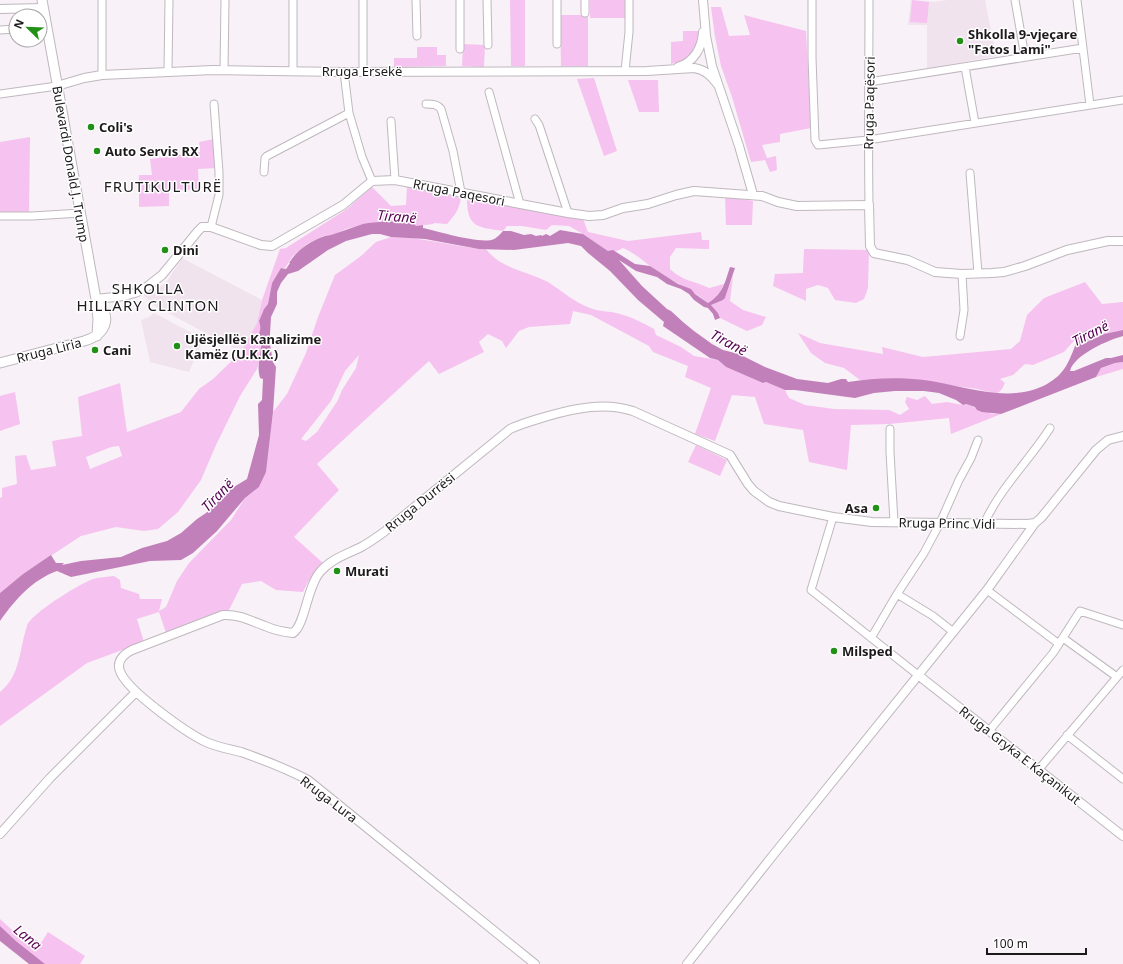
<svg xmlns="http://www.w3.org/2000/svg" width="1123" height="964" font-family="'Noto Sans',sans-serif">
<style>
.built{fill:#f0e3ee}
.green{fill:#f6c2ef;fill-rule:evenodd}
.water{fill:#c280ba}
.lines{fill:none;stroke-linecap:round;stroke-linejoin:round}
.minor-casing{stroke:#bfb8be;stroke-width:9}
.tertiary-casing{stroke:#bfb8be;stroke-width:10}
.secondary-casing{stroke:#bfb8be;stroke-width:11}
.minor{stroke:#fff;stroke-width:7}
.tertiary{stroke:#fff;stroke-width:8}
.secondary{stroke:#fff;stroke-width:9}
.poi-dot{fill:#219017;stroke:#fff;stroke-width:1.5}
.labels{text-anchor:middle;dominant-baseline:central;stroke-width:3;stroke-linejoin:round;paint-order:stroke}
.poi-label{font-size:13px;font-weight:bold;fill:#1d1a1c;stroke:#fff;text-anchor:start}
.street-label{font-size:13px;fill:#1d1a1c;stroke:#fff}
.water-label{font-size:14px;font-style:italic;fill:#560151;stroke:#fff}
.quarter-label{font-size:15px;letter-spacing:1px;fill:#1d1a1c;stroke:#fff}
</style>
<rect width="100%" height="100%" fill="#f8f1f7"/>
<path class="built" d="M911,0L934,2L947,0H985L996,56L927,69V25H908Z
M182,258L262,300L257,323L241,352L157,307L143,295L166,283Z
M154,313L203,339L189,372L150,362L141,320L149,317Z"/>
<path class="green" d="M510,0H525V66H511Z
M590,0H627V18H590Z
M912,0L929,2L927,23L910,22Z
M711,7H721L729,36L750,35L744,15L806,31L811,128L780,134V142L762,145L767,158L776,156L777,170L770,172L765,160L751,162L732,97L721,66L715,37Z
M560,15H588V66H561Z
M683,31H699C698,50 691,61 671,64V42L683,41Z
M463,44L485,45L484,67L462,66Z
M417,47H437V55H446V66L394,67V58H417Z
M594,78L617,151L604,156L577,79Z
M628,80H658L659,112H639Z
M30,137L29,213L0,212V142Z
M214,139L217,168L198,169L199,189L169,191V206L139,207V175H152L150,159L200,152L199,142Z
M407,186L461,198C459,210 455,215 447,224L434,223L433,224L416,226L413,223L385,221L376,223L365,224L346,229L333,235L323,236L307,244L301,249L292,257L285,268H281L272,283L268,304L264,309L259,321L262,329L259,337L261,342V354L257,369L240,396L216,445L201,480L178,512L158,529L144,531L116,527L81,536L23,574L0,593V498L2,497V488L17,484L15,456L26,455L31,470L56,466L52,441L82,436L78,397L120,383L127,432L181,412L199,389L213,379L241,352L257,323L262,300L280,249L286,248L347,209L372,187L391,206L406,205ZM119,446L122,456L90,469L86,457L111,447Z
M725,196L753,201L752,225H726Z
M467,199L583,219L588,232L628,241L701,232L702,240H709V249L676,248L670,257V269C682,281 695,281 709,288L724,284L718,296L708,303C693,290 675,283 659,272C646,264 637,254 623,248L617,251H608L583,234L569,226L552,225L546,230L522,226H507L503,231C478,227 467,228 467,199Z
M391,237C423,237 454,247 486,249C501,269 527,271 548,282C562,291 574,302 590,308C600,312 610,311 620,314C632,317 643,323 654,329L656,335L681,347L694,356L718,360L726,367L763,383L766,382L785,390L789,398L805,405L834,409L889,410L900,415L909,409L905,402L907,397L917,400L925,396L932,404L947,402L963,405L966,404L992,414H1001L951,434L949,418L889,424L851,425L847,470L809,462L803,430L764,424L755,397L732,395L715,441L695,434L711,388L685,377L688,366L653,352L649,346L591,315L573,311L570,324L529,327L519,331L506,348L502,341L488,334L479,342L484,352L439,374L429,361L317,464L339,490L294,537L323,563C314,572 308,581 303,592L276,590L261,581L242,584L229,610L166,633L159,612L137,619L144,642L87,663L0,726V692C21,675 19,650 27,626C30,614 81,583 93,579C100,577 107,577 114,576L120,580L121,588L139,594L140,599H162L159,611L166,607L177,581L189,563L231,520L245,498L259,487L266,471L273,412L287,394L306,353L318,317L335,275L361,256L376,242ZM359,355L356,368L342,390L338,400L317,432L306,441L301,439L331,401L345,371Z
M804,249L869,250L868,288L864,299L856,303L835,300L828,288L818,285L806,289V301L773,286L775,274L803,273Z
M733,276L730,301L743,310L766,317L762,325L747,331L720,318L718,313L711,305L723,300L725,298Z
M1085,282L1102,304L1123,302V330L1104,334L1087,342L1085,341L1087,330L1079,335L1064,352L1033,365L1025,364L1013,375L1000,379L1005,383L1002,389L997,394L977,389L905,379L860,380L844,368L825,363L811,353L798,333L820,343L883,354L882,347L923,357L1011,349L1020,341L1027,315L1044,298Z
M1123,362V369L1096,377L1101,368L1115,363Z
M15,392L20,424L0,431V396Z
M696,445L727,460L720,476L688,462Z
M0,919L11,929L28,940L31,936L41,943L48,932L85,956L80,964H45L16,941L0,926Z"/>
<path class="water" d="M385,221L413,223L416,226L423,225V228C437,231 482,245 494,239C497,238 501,233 503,231H511L524,235L531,234L536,236L541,235L542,236L546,234L550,236L560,230L583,234L608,251L613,250L635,264L650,266L678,284L691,289L695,294L708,303C723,294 725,282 730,267L735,268L725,298L723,300L711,305L718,313L720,318L715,320L713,314L708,308L704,307L694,300L689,294L681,289L667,284L657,277L636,271L619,260L642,286L667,309L671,311L683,322L694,331L712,344L723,350L739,354L765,367L797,379L828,383L841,379H846L848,382C872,378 899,377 924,380C963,385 1009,405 1047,384C1064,374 1068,364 1075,346C1076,343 1077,337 1079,335C1081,333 1085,331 1087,330L1085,340L1087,342L1104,334L1123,330V336C1108,340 1074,355 1070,371H1074L1106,358H1111L1123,355V362L1115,363L1101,368L1096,377L1001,414L982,412L977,410L975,407L966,404L963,405L956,400L939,393L924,391H895L874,393L855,398L795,390H785L766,382L763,383L726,367L718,360L710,358L663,326L664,322L638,300L610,271L588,253L581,246L568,243L514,250L479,249L425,239L391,237L380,234H372L346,241L328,250L298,271L288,274L281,283L277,292V304L271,317L270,334V344L273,362L276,367L273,412L266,472L259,487L245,498L217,531L193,553L181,560L150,561L71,577L57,571C32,580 15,600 0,621V593L23,574L51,555L56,563H64L62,565L81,561L121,557L142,548L167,541L181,533L197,519L206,513L232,488L247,479L259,435L258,404L262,400L263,379L260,378C256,363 262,356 261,343C261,341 259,339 259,337C259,329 262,331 259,321L264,309L268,304L272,283L281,268L286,269L290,263H289C297,250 308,243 322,237C326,235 330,236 334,234C344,231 353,227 363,224C370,222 378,223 385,221Z
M0,926L16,941L45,964H29L0,941Z"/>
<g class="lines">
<defs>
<path id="minor" d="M416,0L417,36
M460,0V49
M487,0L488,45
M557,0V44
M812,0V58L815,140L818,145L868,140L1123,100
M869,0C869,68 868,137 869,205
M1015,0L1025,57
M1077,0L1090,105
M585,13V0
M0,30L16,29
M965,67L975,123
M224,70L225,0
M168,71L169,0
M293,71V0
M625,71L629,32V0
M344,72L349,113L362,157L372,181
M363,72V0
M102,75V0
M869,82L1083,48
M489,92L520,204
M0,94L57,86
M426,104C432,104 437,104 441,109L453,151L461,192
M535,119L539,125L568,213
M391,121L395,180
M264,172L265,158L267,156L349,113
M970,173L978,273
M0,216H32L81,213
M211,227L219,195V172L214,104
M960,336L964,310L962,274
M890,429V452L894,522
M833,517L811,590L918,675
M984,524C1000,488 1029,461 1050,428
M987,590L1059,644
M897,594L933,616L952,631
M871,638L897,594L924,553L940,523L959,480L971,458L978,440
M1063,638L1117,677
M989,731L1053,653L1080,611L1123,625
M1067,735L1123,779
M1039,769L1123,670"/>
<path id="tertiary" d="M703,0L706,36L712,66L739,146L752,191V195
M0,9L43,8
M678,67C694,62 702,48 703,32
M57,86L84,78L102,75L213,70L344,72L647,71L694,68C706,70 711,76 718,85
M96,299L124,296L135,293L144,289L162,275L198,231L202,227H211L261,245L272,246L343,205L372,181L395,180L568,213L589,216L603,215L623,208L648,204L676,195L694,191L762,196L778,202L797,206L869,205L870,246L874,253L908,260L935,272L962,274L992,273L1004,272L1025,266L1067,250L1108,241H1123
M918,675L1123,836
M0,834L50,778L136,692
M535,964L308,780C287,769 264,760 241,752C229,749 217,747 206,742C187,733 126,690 120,671C116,661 124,654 132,650L223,615C239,614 251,621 265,626C274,630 283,632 293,633C305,625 307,587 320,572C332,558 348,554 363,546C370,542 377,537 384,532L510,429C523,423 535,420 548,416C576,408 605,402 633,411L730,455L748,484L754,491L769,502L779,506L833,517L872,522L1027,524L1035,523L1041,518L1096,450L1108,440L1123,436
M687,964L774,854L987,590L1035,523"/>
<path id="secondary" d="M42,0L96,299L98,319L97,336
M0,363L84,341C105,335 114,318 96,301"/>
</defs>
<use href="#minor" class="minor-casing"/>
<use href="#tertiary" class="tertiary-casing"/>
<use href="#secondary" class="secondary-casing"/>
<use href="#minor" class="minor"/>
<use href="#tertiary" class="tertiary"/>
<use href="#secondary" class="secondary"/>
</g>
<g class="poi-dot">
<circle cx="960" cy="41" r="4"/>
<circle cx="91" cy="127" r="4"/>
<circle cx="97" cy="151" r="4"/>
<circle cx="165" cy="250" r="4"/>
<circle cx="177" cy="346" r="4"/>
<circle cx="95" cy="350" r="4"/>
<circle cx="876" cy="508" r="4"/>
<circle cx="337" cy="571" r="4"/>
<circle cx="834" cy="651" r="4"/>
</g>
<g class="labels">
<g class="poi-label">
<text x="968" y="34">Shkolla 9-vjeçare<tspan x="968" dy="15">"Fatos Lami"</tspan></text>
<text x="99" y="127">Coli's</text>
<text x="105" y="151">Auto Servis RX</text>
<text x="173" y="250">Dini</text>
<text x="185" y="339">Ujësjellës Kanalizime<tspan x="185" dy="15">Kamëz (U.K.K.)</tspan></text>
<text x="103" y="350">Cani</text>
<text x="868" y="508" text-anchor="end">Asa</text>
<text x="345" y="571">Murati</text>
<text x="842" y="651">Milsped</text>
</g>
<g class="street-label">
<text x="362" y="71">Rruga Ersekë</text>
<text transform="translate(869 103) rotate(-89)">Rruga Paqësori</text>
<text transform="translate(71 164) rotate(80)">Bulevardi Donald J. Trump</text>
<text transform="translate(459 192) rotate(11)">Rruga Paqesori</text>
<text transform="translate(49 350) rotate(-14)">Rruga Liria</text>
<text transform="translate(420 502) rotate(-39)">Rruga Durrësi</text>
<text transform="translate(947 523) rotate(1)">Rruga Princ Vidi</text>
<text transform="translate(1020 755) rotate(38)">Rruga Gryka E Kaçanikut</text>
<text transform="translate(329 799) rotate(37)">Rruga Lura</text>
</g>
<g class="water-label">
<text transform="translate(397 216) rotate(5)">Tiranë</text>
<text transform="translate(1090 333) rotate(-27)">Tiranë</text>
<text transform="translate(729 342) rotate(28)">Tiranë</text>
<text transform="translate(217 495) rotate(-46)">Tiranë</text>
<text transform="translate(28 937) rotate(39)">Lana</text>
</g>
<g class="quarter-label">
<text x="163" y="186">FRUTIKULTURË</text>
<text x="148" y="288">SHKOLLA<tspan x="148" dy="17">HILLARY CLINTON</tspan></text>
</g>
</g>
<g transform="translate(28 28) rotate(293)"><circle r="19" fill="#ffffff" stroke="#a5a3a4"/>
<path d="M0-3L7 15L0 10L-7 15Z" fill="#219017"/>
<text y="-6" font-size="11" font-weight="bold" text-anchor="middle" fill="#1d1a1c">N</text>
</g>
<path d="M987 948v6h99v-6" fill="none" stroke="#1d1a1c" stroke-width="2"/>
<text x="993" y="948" font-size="12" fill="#1d1a1c" stroke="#ffffff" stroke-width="3" paint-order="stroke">100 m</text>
</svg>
